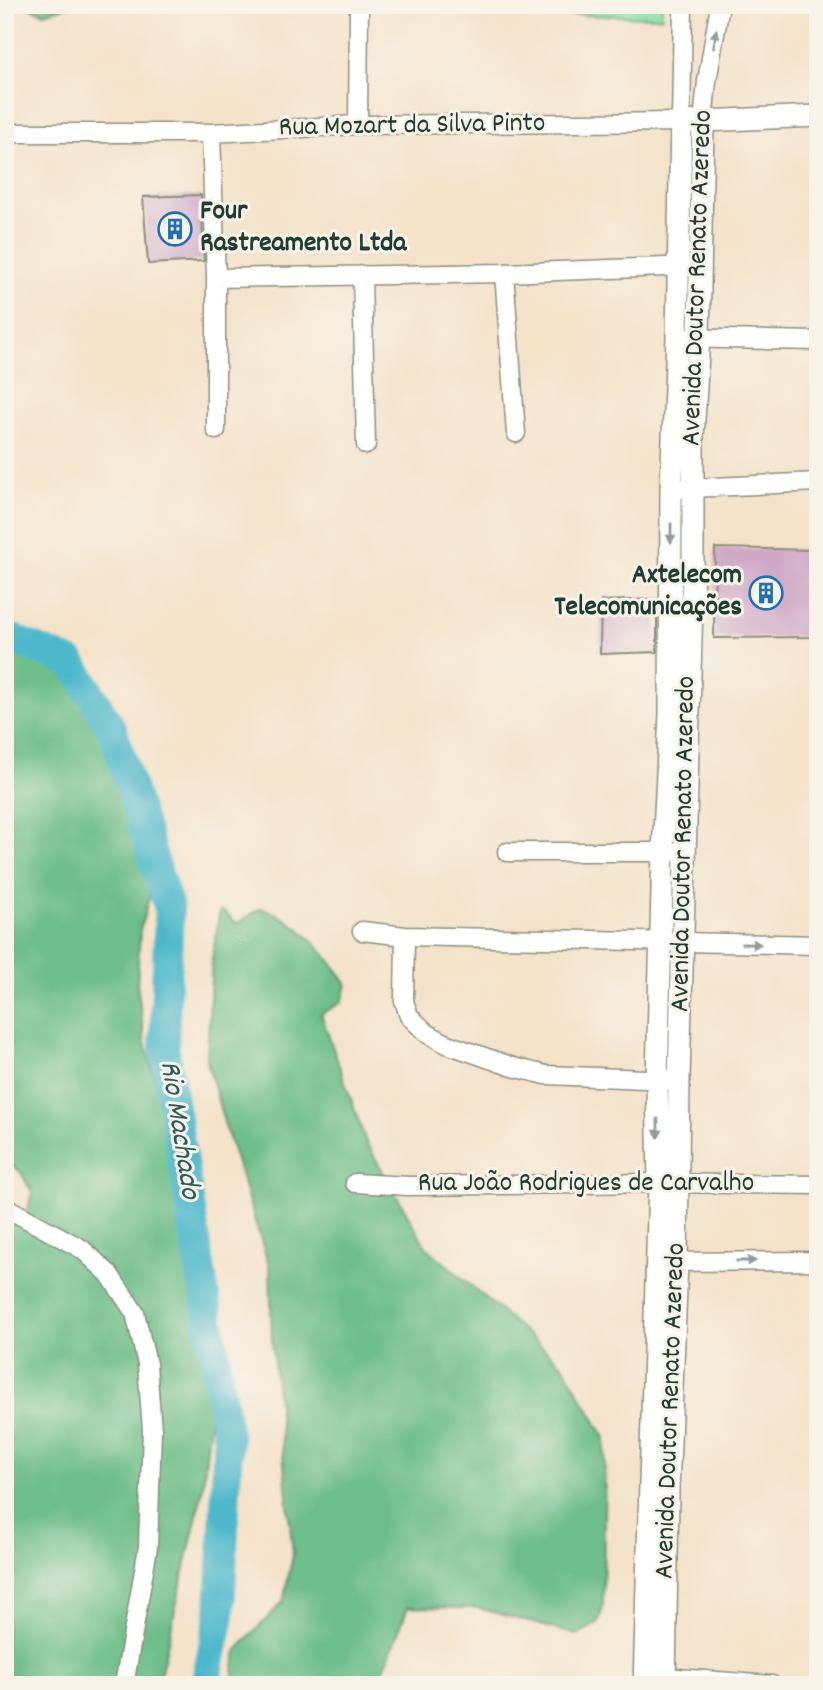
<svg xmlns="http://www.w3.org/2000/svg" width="823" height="1690" font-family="Dekko,sans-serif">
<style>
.green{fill:#89dfa3;stroke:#548e6c;stroke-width:2}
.forest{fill:#6ebe89;stroke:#467e5e;stroke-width:2}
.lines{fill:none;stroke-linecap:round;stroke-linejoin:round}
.river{stroke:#4eb8cb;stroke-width:30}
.building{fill:#cfa8c7}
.minor-casing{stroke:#8a907e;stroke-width:21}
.tertiary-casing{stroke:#8a907e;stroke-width:24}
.minor{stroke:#fff;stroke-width:18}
.tertiary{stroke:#fff;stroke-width:21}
.oneway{fill:#8f9e9a}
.labels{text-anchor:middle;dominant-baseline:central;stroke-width:6;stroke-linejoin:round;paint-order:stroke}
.street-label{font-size:28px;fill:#1f3d34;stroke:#f7f3e8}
.poi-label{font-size:28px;font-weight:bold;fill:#1f3d34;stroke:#f7f3e8;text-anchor:start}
.water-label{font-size:30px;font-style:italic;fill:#2b5c5a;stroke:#f7f3e8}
</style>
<rect width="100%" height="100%" fill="#f7f3e8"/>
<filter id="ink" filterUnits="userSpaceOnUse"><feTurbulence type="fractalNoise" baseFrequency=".0143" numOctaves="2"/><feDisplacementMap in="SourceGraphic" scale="14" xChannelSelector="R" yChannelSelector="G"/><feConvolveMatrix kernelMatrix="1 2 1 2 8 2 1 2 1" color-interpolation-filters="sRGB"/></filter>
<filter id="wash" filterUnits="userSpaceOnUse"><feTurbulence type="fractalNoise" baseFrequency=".00686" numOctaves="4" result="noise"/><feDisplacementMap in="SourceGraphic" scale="28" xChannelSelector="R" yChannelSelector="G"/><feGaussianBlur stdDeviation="1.57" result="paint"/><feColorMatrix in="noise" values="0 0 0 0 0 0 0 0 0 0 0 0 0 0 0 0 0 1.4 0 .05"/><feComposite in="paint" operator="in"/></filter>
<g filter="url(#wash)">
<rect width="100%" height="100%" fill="#f4e2c9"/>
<path class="green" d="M444,5H662V17L444,12Z"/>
<path class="forest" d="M22,5H73L44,13Z
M43,641L62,649L126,762L135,831L157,869L140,930L137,984L145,1042L206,1273L216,1367L202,1493L158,1685H5V1232L28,1209L32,1192L20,1171L5,1161V658Z
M261,908C296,918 328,954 347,985L342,1002L321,1014L366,1142L426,1247L563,1365L605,1438L603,1607L598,1623L577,1635L478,1608L408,1607L378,1685H231L237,1650L283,1602L293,1555L272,1342L270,1269L224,1122L207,1061L212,959L220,911L227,914L236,924Z"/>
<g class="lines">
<path class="river" d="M5,636L72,663L113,731L169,908L164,1046L228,1438L220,1615L205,1685"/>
</g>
<g id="blocks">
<path class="building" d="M201,195L204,261L148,264L143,197Z
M715,548L818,550V637L714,638Z
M657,599V652L600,654L601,601Z"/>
</g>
</g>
<g filter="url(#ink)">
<use href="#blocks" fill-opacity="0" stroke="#8a907e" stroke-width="2"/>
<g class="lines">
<defs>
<path id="minor" d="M703,122L707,81L720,5
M358,125L359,5
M5,133H211L358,125L681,122L683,5
M211,133L216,278V430
M504,273L516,433
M362,275L366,445
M216,278L504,273L692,266
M677,338L818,341
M671,489L818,482
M507,852H675
M362,931L405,936L818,945
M405,936L404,1001L409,1016L428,1034L447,1044L513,1067L546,1075L671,1080
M355,1183L408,1186L659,1183L818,1185
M5,1207L82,1249L109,1274L135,1313L147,1364L152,1430L148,1547L124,1685
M664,1262L818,1261
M651,1676L772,1685"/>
<path id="tertiary" d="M644,1685L659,1183L657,1079L663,852L670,715L671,489L677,338L681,122L818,116
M665,1685L668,1491L677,1262L679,1080L693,565V436L699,338L703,122"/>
</defs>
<use href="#minor" class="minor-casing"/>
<use href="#tertiary" class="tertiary-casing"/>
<use href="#minor" class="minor"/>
<use href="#tertiary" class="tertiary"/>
</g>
<defs><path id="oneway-solid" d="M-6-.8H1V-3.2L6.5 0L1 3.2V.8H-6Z" transform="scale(1.75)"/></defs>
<g class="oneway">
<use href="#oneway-solid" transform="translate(715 39) rotate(-82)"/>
<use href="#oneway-solid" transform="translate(671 533) rotate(90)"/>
<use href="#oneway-solid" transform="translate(751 944) rotate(1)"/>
<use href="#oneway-solid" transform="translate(658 1128) rotate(89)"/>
<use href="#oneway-solid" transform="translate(746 1261)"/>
</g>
</g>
<defs>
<symbol id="building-ring" viewBox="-11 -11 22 22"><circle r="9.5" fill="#f7f3e8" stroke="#1f6fb2" stroke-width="1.5"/><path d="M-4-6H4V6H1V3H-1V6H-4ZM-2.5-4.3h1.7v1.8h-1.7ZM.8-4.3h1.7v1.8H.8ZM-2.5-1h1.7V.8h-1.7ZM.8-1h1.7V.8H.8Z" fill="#1f6fb2"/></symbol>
</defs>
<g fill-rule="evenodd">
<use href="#building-ring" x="156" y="210" width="38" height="38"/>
<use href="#building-ring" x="747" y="574" width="38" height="38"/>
</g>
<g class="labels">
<g class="street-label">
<text transform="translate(412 127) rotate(-1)">Rua Mozart da Silva Pinto</text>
<text transform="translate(699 278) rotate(-88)">Avenida Doutor Renato Azeredo</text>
<text transform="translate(685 844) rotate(-89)">Avenida Doutor Renato Azeredo</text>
<text x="586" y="1185">Rua João Rodrigues de Carvalho</text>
<text transform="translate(672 1411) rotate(-88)">Avenida Doutor Renato Azeredo</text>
</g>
<g class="poi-label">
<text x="200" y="213">Four<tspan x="200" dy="32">Rastreamento Ltda</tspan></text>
<text x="742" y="577" text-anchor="end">Axtelecom<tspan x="742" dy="32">Telecomunicações</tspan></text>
</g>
<g class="water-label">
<text transform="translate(178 1130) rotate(81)">Rio Machado</text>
</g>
</g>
<rect width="823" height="1690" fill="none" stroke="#f7f3e8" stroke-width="28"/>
</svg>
